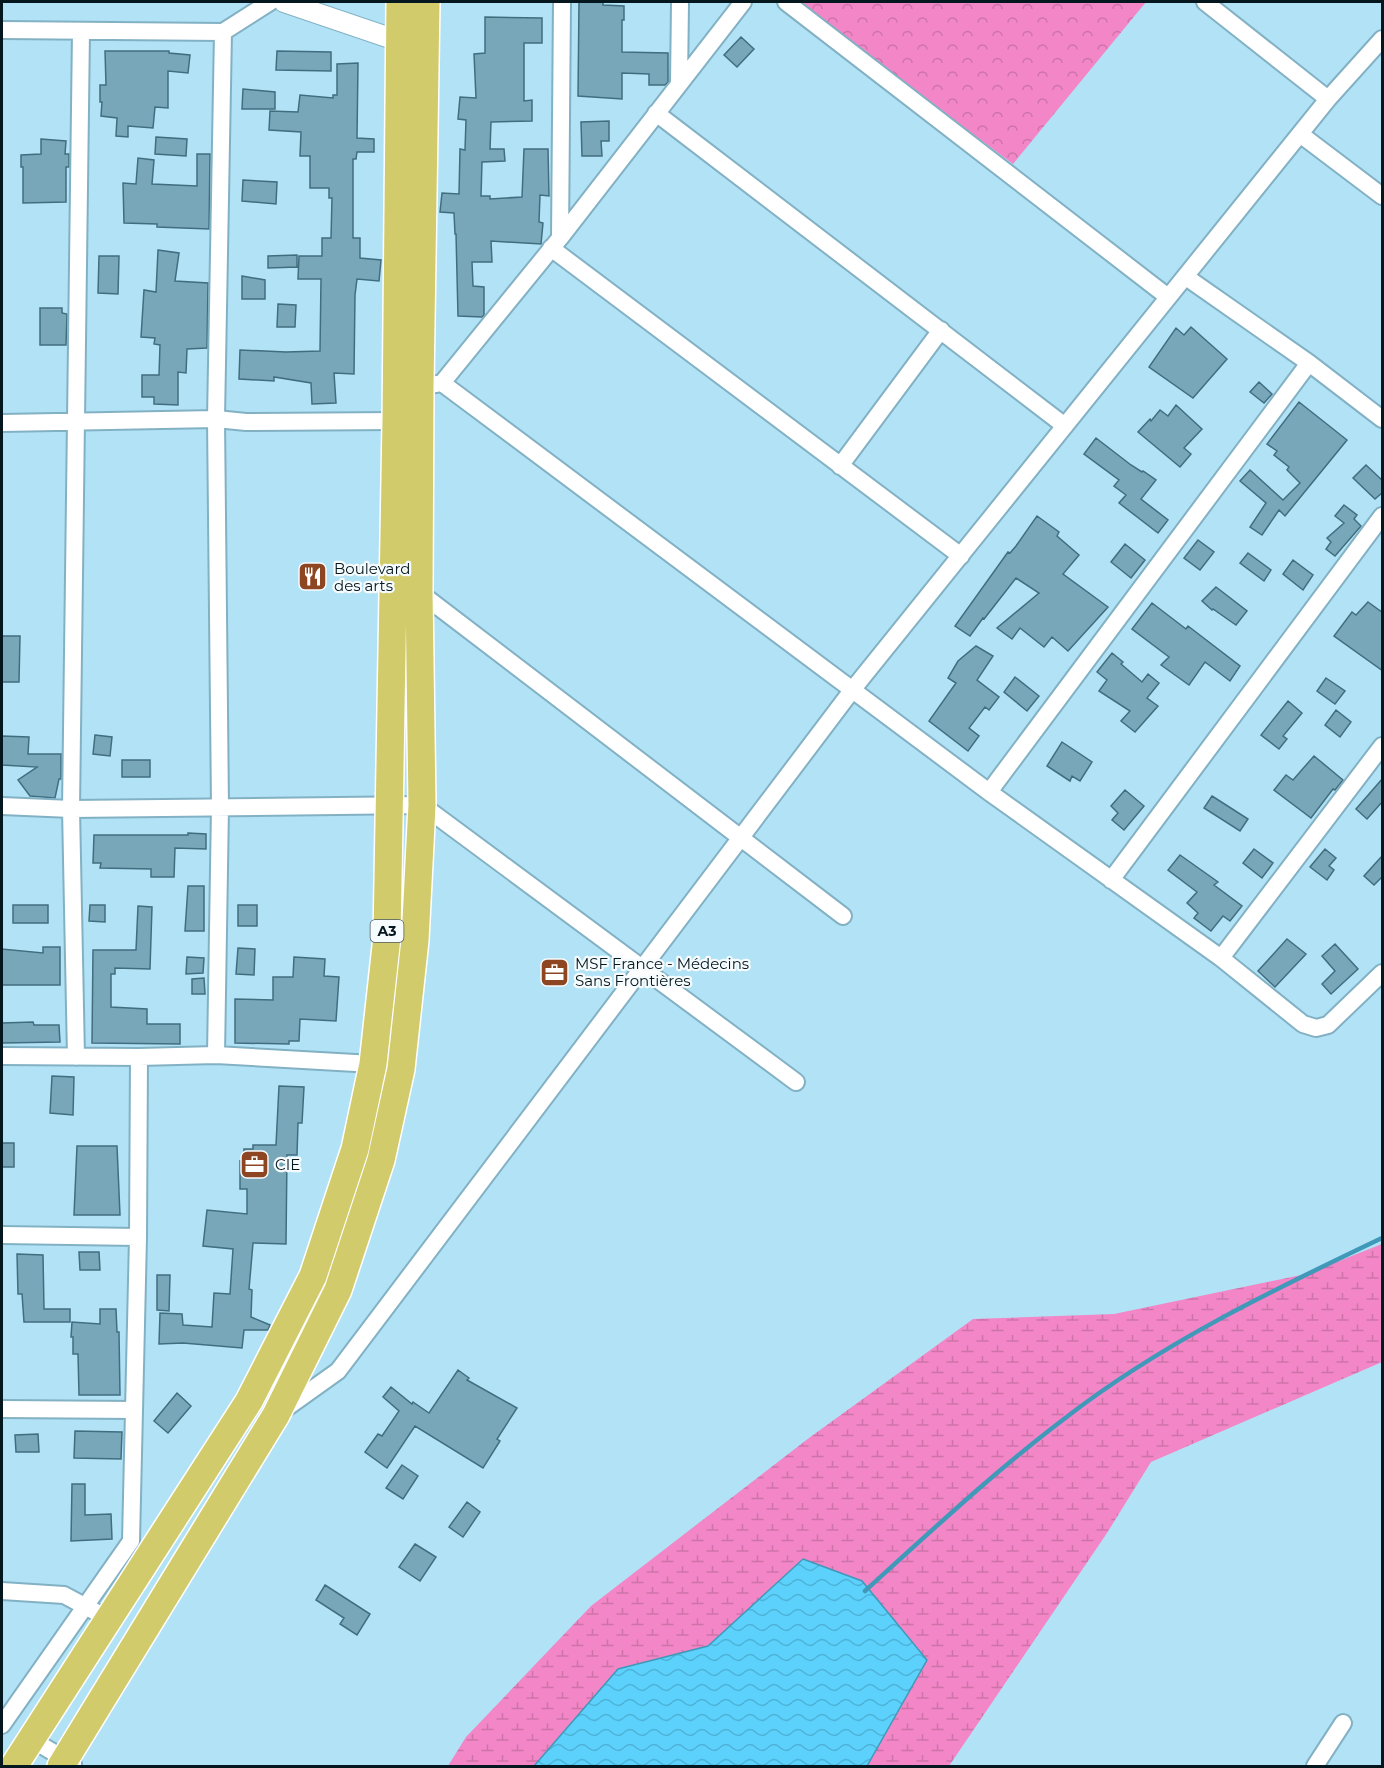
<svg xmlns="http://www.w3.org/2000/svg" width="1384" height="1768" font-family="Montserrat,sans-serif">
<style>
.forest{fill:url(#forest-crowns)}
.wetland{fill:url(#wetland-marsh)}
.water{fill:url(#water-waves);stroke:#4199b9;stroke-width:1.5}
.lines{fill:none;stroke-linecap:round;stroke-linejoin:round}
.stream{stroke:#4199b9;stroke-width:4.5}
.building{fill:#79a7ba;stroke:#416e7f;stroke-width:1.5}
.minor-casing{stroke:#83b1c4;stroke-width:20}
.tertiary-casing{stroke:#83b1c4;stroke-width:22}
.trunk-casing{stroke:#fff;stroke-width:30}
.minor{stroke:#fff;stroke-width:16}
.tertiary{stroke:#fff;stroke-width:20}
.trunk{stroke:#d2cb6c;stroke-width:27}
.labels{text-anchor:middle;dominant-baseline:central;stroke-width:4.5;stroke-linejoin:round;paint-order:stroke}
.shield{fill:#f6fbfd;stroke:#4d5b61;stroke-width:1.5}
.shield-label{font-size:14px;font-weight:bold;fill:#05171e}
.poi-label{font-size:15px;fill:#05171e;stroke:#f6fbfd;text-anchor:start}
</style>
<defs>
<pattern id="forest-crowns" width="20" height="18" patternUnits="userSpaceOnUse" patternTransform="scale(1.5)"><rect width="20" height="18" fill="#f286c6"/><path d="M2 6a3 3 0 1 1 6 0M12 15a3 3 0 1 1 6 0" fill="none" stroke="#ce73aa"/></pattern>
<pattern id="wetland-marsh" width="20" height="14" patternUnits="userSpaceOnUse" patternTransform="scale(1.5)"><rect width="20" height="14" fill="#f286c6"/><path d="M1 5h8M5 5V1M11 12h8M15 12V8" fill="none" stroke="#ce73aa"/></pattern>
<pattern id="water-waves" width="16" height="10" patternUnits="userSpaceOnUse" patternTransform="scale(1.5)"><rect width="16" height="10" fill="#5bd1fc"/><path d="M0 5q4-4 8 0t8 0" fill="none" stroke="#4eb3d8"/></pattern>
</defs>
<rect width="100%" height="100%" fill="#b2e2f6"/>
<path class="forest" d="M795,2H1146L1013,164Z"/>
<path class="wetland" d="M1382,1244V1362L1151,1462L1107,1533L949,1766H867L926,1660L803,1559L708,1646L618,1669L534,1766H448L466,1737L591,1606L809,1438L973,1319L1114,1314L1306,1274Z"/>
<path class="water" d="M803,1559L862,1581L927,1660L867,1766H534L618,1669L708,1646Z"/>
<g class="lines">
<path class="stream" d="M865,1591C930,1532 994,1472 1064,1419C1160,1344 1273,1290 1382,1238"/>
</g>
<path class="building" d="M579,2H603V5L624,6V20H622V52L668,53V82L665,85H649V74L622,73V99L578,96Z
M485,17L542,18V43H524V101L532,100V121L491,122L490,149H504L505,161L482,162L481,196H490V199L522,197L524,149H548L549,196L540,195L539,222L543,223L541,244L491,241L492,262H472L473,286L484,287V315L482,317L458,316L456,234H455L454,213L440,212L442,193L459,194L460,149L465,150L466,120L458,119L460,97L476,98L474,54L485,53Z
M741,37L754,49L737,67L724,55Z
M105,51H169V53L190,55L188,73L168,71V108L155,107L153,128L128,126V137L116,136L117,118L101,116L102,102H100V85H106Z
M277,51L331,52V71L276,70Z
M358,63L357,138L374,139V152H357L356,159H353V238H360V258L381,260L379,281L357,279L355,295L354,374L334,373L336,403L312,404L311,383L274,377V381L239,379L240,350L286,352L320,351L321,279H298L299,256H322V238H331L332,198H329V188H310V156H300L301,132L269,130L270,111L298,112L300,95L333,98V95H337V64Z
M243,89L275,92V109H242Z
M609,121V141H601L602,156H582L581,122Z
M156,137L187,139L186,156L155,154Z
M41,139L66,141L65,154H69V167H66V202L23,203V167H21V155L41,154Z
M197,154H210L209,229L157,227V224L124,223L123,183L136,184L138,158L154,160L152,184L197,186Z
M243,180L277,182L276,204L242,201Z
M158,250L179,253L175,281L208,283L207,348L187,349L186,373L178,372V405L154,404V397H142V375H159L160,345L154,344L155,338L141,337L144,290L156,292Z
M297,255V267L268,268V256Z
M99,256H119L118,294L98,293Z
M242,276L265,280V299H242Z
M278,304L296,305L295,327H277Z
M40,308H62V313L67,314L66,345H40Z
M1191,327L1227,359L1193,398L1149,367L1176,328L1184,335Z
M1259,382L1272,394L1264,403L1250,392Z
M1299,402L1347,440L1285,516L1279,510L1262,535L1250,527L1266,503L1240,481L1250,470L1283,500L1300,483L1287,470L1289,467L1274,455L1277,451L1267,444Z
M1176,405L1202,429L1184,448L1191,454L1180,467L1138,432L1150,419L1151,421L1160,410L1168,416Z
M1096,438L1131,465L1142,472L1143,471L1156,480L1141,499L1168,520L1158,533L1119,503L1126,495L1114,486L1119,480L1084,454Z
M1366,465L1383,481V492L1375,499L1353,478Z
M1344,505L1357,515L1354,519L1361,526L1335,556L1326,549L1331,542L1327,538L1344,523L1335,516Z
M1037,516L1059,532L1057,536L1079,555L1063,574L1108,607L1068,651L1052,637L1044,647L1020,628L1012,639L997,628L1039,593L1016,578L984,619L983,618L970,636L955,626L1008,552L1010,553L1016,546Z
M1198,540L1214,552L1200,570L1184,558Z
M1125,544L1145,560L1131,578L1111,562Z
M1248,553L1271,570L1264,581L1240,563Z
M1293,560L1313,575L1303,590L1283,574Z
M1216,587L1247,611L1236,625L1213,609L1212,610L1202,601Z
M1368,602L1383,613V671L1334,636L1352,612L1356,615Z
M1152,603L1186,629L1188,626L1240,666L1230,681L1205,662L1189,685L1161,665L1169,657L1132,629Z
M2,636H20L19,682H2Z
M976,646L993,656L977,680L999,697L989,710L985,707L969,728L979,736L968,751L929,721L956,683L948,678L958,661Z
M1112,653L1123,662L1121,664L1142,682L1148,674L1159,683L1147,698L1158,706L1135,732L1121,721L1130,711L1099,691L1107,680L1097,672Z
M1015,677L1039,696L1027,711L1004,692Z
M1326,678L1345,691L1335,704L1317,691Z
M1288,701L1302,713L1283,736L1287,739L1279,749L1261,735Z
M1336,710L1351,722L1340,737L1325,725Z
M95,735L112,737L110,756L93,754Z
M2,736L29,737L28,754H61V779H59L55,798L30,796L18,780L37,767L2,765Z
M1062,742L1092,762L1080,781L1072,776L1070,781L1047,766Z
M1314,756L1343,780L1335,790L1333,789L1311,818L1274,790L1286,775L1293,780Z
M122,760H150V777H122Z
M1383,778V801L1367,819L1356,809Z
M1125,790L1144,806L1124,830L1112,820L1118,813L1111,806Z
M1212,796L1248,819L1240,831L1204,808Z
M188,833L206,834V849L175,848L174,877H151V869L100,868L101,863H93L94,835H188Z
M1254,849L1273,863L1262,878L1243,863Z
M1325,849L1336,858L1329,866L1334,870L1327,880L1310,867Z
M1180,855L1218,882L1214,885L1242,906L1230,921L1223,916L1211,931L1194,918L1198,913L1187,903L1197,892L1168,870Z
M1383,855V876L1374,885L1364,876Z
M188,886H204V931H185Z
M13,905H48V923H13Z
M90,905H105V922L89,921Z
M238,905H257V926H238Z
M138,906L152,907L150,969L115,968V974H111V1007L147,1009V1024H180V1044L92,1043L93,950H136Z
M1287,939L1306,954L1275,987L1258,971Z
M1335,944L1358,969L1331,994L1322,984L1335,971L1322,956Z
M43,947H60V985H2V949L43,953Z
M238,948L255,949L254,975L236,974Z
M187,957L204,958L203,973L186,974Z
M294,957L325,959L324,976L339,977L336,1021L300,1019L299,1041H289V1044L235,1043V999L273,1000V977H293Z
M204,978L205,994H192V979Z
M33,1022L34,1025H59L60,1042L2,1043V1023Z
M52,1076L74,1077L73,1115L50,1113Z
M279,1086L304,1087L302,1123H298L297,1155H287L286,1244L253,1243L249,1289L252,1290L251,1317L270,1325L268,1330H244L242,1348L183,1343L159,1344L160,1313L182,1314L183,1325L212,1327L214,1293L230,1294L233,1249L203,1246L207,1210L247,1214V1189H240V1161L244,1162V1149H253V1145H276Z
M2,1143H14V1167H2Z
M77,1146H117L120,1215H74Z
M79,1252H99L100,1270H80Z
M17,1254L43,1255L44,1309H70V1322H24L22,1294H18Z
M157,1275H170L169,1311L157,1310Z
M100,1309H116L117,1332H119L120,1395H79L78,1354H73V1337H71L72,1322L100,1324Z
M458,1370L469,1378L467,1380L517,1408L497,1439L500,1441L483,1468L415,1426L387,1468L365,1452L378,1434L382,1436L399,1411L383,1397L391,1387L412,1404L413,1402L429,1413Z
M177,1393L191,1406L168,1433L154,1421Z
M75,1431L122,1432L121,1459L74,1458Z
M38,1434L39,1452H16L15,1435Z
M402,1465L418,1476L403,1499L386,1488Z
M72,1484H85V1515L111,1514L112,1539L71,1541Z
M467,1502L480,1512L463,1537L449,1527Z
M415,1544L436,1557L420,1581L399,1567Z
M325,1585L370,1614L357,1635L340,1624L344,1618L316,1600Z"/>
<g class="lines">
<defs>
<path id="minor" d="M786,2L1168,297
M1205,2L1328,99
M2,30L223,32L270,2
M679,83L680,2
M656,113L1065,426
M1300,134L1382,196
M560,238L562,2
M551,248L961,556
M1186,277L1309,363L1382,419
M442,383L989,792L1221,958L1303,1024L1316,1028L1328,1025L1382,973
M431,385L442,383L560,238L743,2
M2,423L216,419L246,422L396,421
M840,466L941,330
M419,592L843,916
M989,792L1309,363
M2,806L71,809L422,805L796,1082
M1111,880L1382,516
M1221,958L1382,746
M216,1055L220,807L216,419L223,32
M2,1056L139,1057L216,1055L373,1064
M76,1057L71,809L81,31
M2,1235L138,1237
M2,1409L134,1410
M282,1411L338,1371L853,689L1328,99L1382,39
M2,1591L64,1595L109,1619
M2,1725L131,1541L138,1237L139,1057
M31,1739L73,1764
M1315,1766L1343,1723"/>
<path id="tertiary" d="M284,2L399,41L412,42"/>
<path id="trunk" d="M14,1766L249,1401L313,1276L355,1149L373,1064L387,937L396,421L400,2
M61,1766L276,1415L338,1290L381,1160L401,1069L415,940L422,805L419,592L420,386L426,2"/>
</defs>
<use href="#minor" class="minor-casing"/>
<use href="#tertiary" class="tertiary-casing"/>
<use href="#trunk" class="trunk-casing"/>
<use href="#minor" class="minor"/>
<use href="#tertiary" class="tertiary"/>
<use href="#trunk" class="trunk"/>
</g>
<defs>
<symbol id="restaurant-square" viewBox="-11 -11 22 22"><rect x="-9" y="-9" width="18" height="18" rx="4" fill="#8d4522" stroke="#f6fbfd"/><path d="M-5-6h1v4h1v-4h1v4h1v-4h1v5L-1.5 .5V6h-2V.5L-5-1ZM5-6V6H3V1.5H1.5Q1.5-4 5-6Z" fill="#fff"/></symbol>
<symbol id="office-square" viewBox="-11 -11 22 22"><rect x="-9" y="-9" width="18" height="18" rx="4" fill="#8d4522" stroke="#f6fbfd"/><path d="M-6-3h4V-5.5h4V-3h4V5H-6ZM-1-4.5V-3h2v-1.5ZM-6 0V1H6V0Z" fill="#fff"/></symbol>
</defs>
<g fill-rule="evenodd">
<use href="#restaurant-square" x="296" y="560" width="33" height="33"/>
<use href="#office-square" x="538" y="956" width="33" height="33"/>
<use href="#office-square" x="238" y="1148" width="33" height="33"/>
</g>
<g class="labels">
<rect class="shield" x="370.5" y="920" width="33" height="22" rx="4.5"/>
<g class="shield-label">
<text x="387" y="931">A3</text>
</g>
<g class="poi-label">
<text x="334" y="568">Boulevard<tspan x="334" dy="17">des arts</tspan></text>
<text x="575" y="963">MSF France - Médecins<tspan x="575" dy="17">Sans Frontières</tspan></text>
<text x="275" y="1164">CIE</text>
</g>
</g>
<rect width="1384" height="1768" fill="none" stroke="#05171e" stroke-width="6"/>
</svg>
